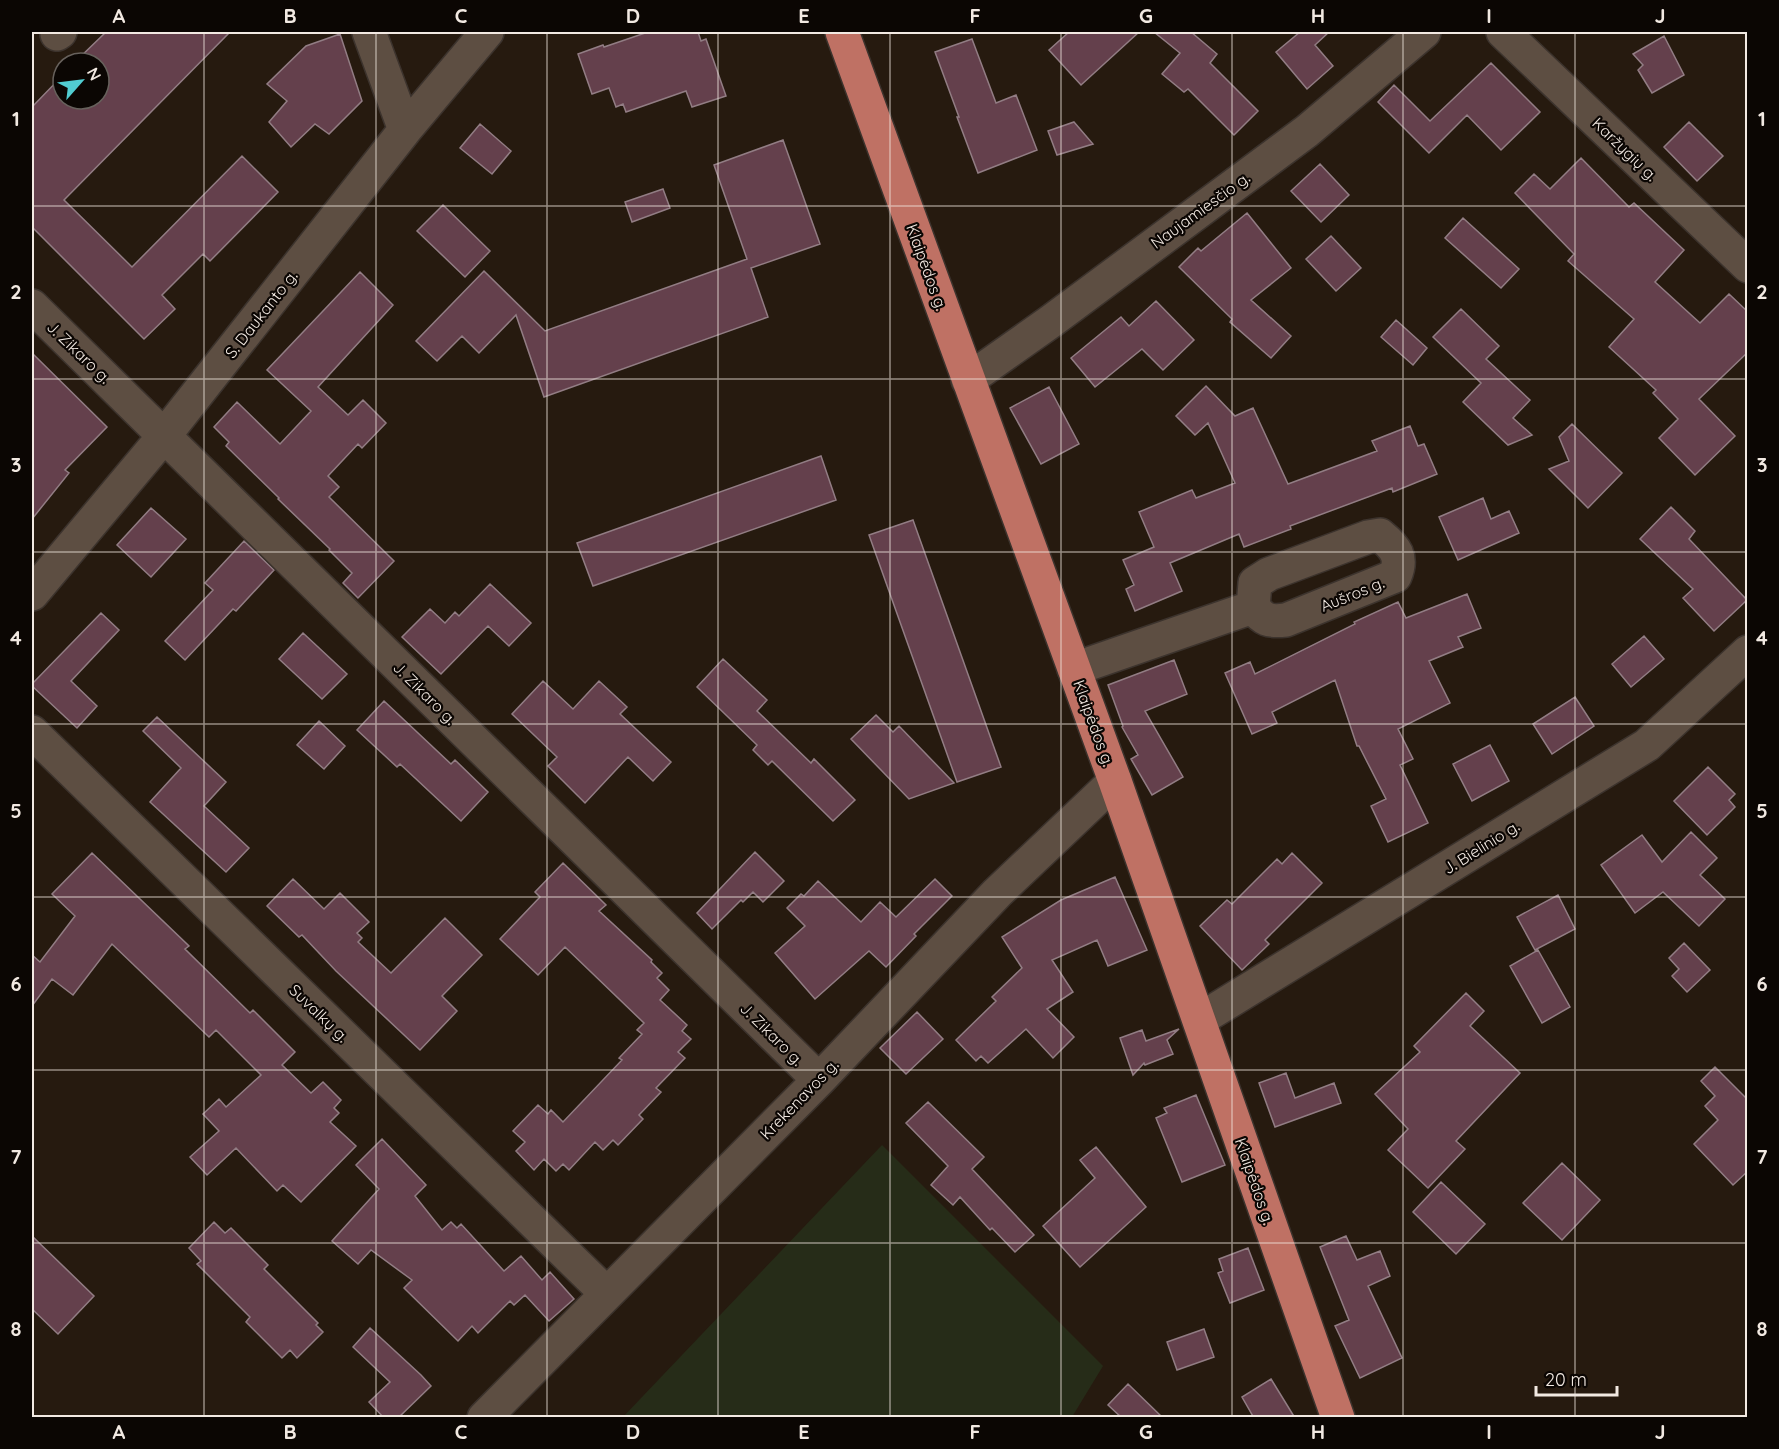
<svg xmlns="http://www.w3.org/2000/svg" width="1779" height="1449" font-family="Quicksand,sans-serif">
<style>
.green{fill:#262c18}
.building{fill:#64404c;stroke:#927d84;stroke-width:1.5}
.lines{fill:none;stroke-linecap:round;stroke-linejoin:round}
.minor-casing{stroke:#3c332d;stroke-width:36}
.highway-casing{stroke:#3c332d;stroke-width:36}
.minor{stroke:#5d4e42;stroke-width:33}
.highway{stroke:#bf7164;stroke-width:33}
.grid{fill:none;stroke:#f2e9e2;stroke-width:1.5;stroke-opacity:0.55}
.labels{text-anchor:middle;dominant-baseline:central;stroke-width:4.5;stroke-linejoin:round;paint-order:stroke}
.street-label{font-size:16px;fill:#f2e9e2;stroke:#0b0603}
.neatline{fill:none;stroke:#f2e9e2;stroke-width:2}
.grid-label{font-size:20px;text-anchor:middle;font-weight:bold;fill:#f2e9e2}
</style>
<rect width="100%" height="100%" fill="#261a0f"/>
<path class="green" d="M882,1145L1103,1366L1072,1417H623Z"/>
<path class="building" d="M106,32H230L64,200L132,267L242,156L278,192L210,261L203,254L162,295L175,309L144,339L32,227V107L63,75V99H99V63H74Z
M648,32H698L701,41L706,39L726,96L692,107L686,91L626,112L623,104L616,107L609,88L592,94L578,54L603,45L604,47Z
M1069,32H1139L1081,85L1049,50Z
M1154,32H1191L1217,54L1210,63L1258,111L1234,135L1188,89L1184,92L1162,74L1180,53Z
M1300,32H1329L1315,45L1333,66L1307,89L1276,52Z
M340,34L362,101L329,134L315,124L291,147L269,122L287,101L267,84L306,46Z
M1664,36L1684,75L1652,93L1638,70L1643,65L1633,54Z
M972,39L996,103L1016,95L1037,150L978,173L957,117H959L935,52Z
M1491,63L1540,112L1501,150L1467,115L1429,153L1378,102L1394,85L1430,121Z
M1074,122L1093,144L1057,155L1048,131Z
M1689,122L1723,156L1697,181L1664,147Z
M480,124L511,151L492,174L460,148Z
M783,140L820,244L751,268L768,317L544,397L516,315L479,353L462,336L437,361L416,341L484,271L545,331L747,259L714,165Z
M1581,158L1629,207L1634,203L1684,250L1655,282L1700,323L1729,294L1748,312V352L1699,399L1735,436L1695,475L1659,438L1678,419L1653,393L1656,390L1609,347L1634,319L1568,261L1574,254L1515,193L1534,174L1550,189Z
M1320,164L1349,195L1321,222L1291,191Z
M663,189L670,208L632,222L625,202Z
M443,205L490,251L465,277L417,231Z
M1247,213L1291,268L1251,300L1291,336L1271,358L1230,322L1232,319L1179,267L1198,248L1201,251Z
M1463,218L1519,269L1501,288L1445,238Z
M1331,236L1361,268L1336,291L1306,259Z
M360,272L393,305L318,387L348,415L363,400L386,423L362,448L358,444L328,476L339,487L329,497L394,561L358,598L343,583L352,573L329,550L330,549L278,499L279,498L226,446L229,442L214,427L237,402L280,444L311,411L267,370Z
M1156,301L1194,340L1163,370L1142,349L1095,387L1071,358L1121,317L1129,326Z
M1461,309L1499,346L1486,359L1530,400L1513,418L1532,435L1508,445L1463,402L1481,383L1433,337Z
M1396,320L1427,348L1413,365L1381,337Z
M32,353L107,427L65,470L69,473L32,519Z
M1206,386L1235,416L1253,408L1288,484L1377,451L1372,441L1410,426L1418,446L1424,444L1437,474L1393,492L1392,488L1290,526L1291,529L1244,547L1239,534L1170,563L1182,591L1135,611L1126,589L1134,585L1123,560L1154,547L1139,512L1192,490L1196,498L1235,483L1208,423L1195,435L1176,416Z
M1049,387L1079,444L1041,464L1010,408Z
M1572,424L1622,473L1588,508L1549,469L1569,461L1559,437Z
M821,456L836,500L593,586L577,543Z
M1483,498L1491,519L1509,511L1519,533L1458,560L1439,517Z
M1671,507L1695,531L1689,539L1747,600L1714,631L1683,598L1693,589L1640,539Z
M151,508L186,539L151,577L117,545Z
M913,520L1001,767L957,782L869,535Z
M244,541L274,570L236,611L233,609L185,660L165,641L213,590L205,583Z
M490,584L531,623L509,646L488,626L441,674L402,637L430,609L445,623L455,612L459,616Z
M1467,594L1481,628L1458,637L1463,647L1429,661L1450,703L1398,729L1413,759L1400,765L1428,823L1388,842L1371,806L1386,799L1359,746H1357L1335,680L1272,712L1277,723L1252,734L1225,673L1250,662L1255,674L1355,624L1354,622L1398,602L1406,618Z
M101,613L119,630L71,681L97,706L77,728L32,686V684Z
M303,633L347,674L322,699L279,659Z
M1644,636L1664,659L1631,687L1612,664Z
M723,659L767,700L757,711L811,763L814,759L855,800L833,821L772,761L768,765L753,750L757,745L697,687Z
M1174,660L1187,694L1145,711L1183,777L1152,795L1131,759L1138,755L1122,727L1123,726L1108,685Z
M543,681L573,709L599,681L627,707L620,714L671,762L653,781L628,757L585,803L548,766L557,757L512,714Z
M1575,697L1594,726L1552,754L1533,724Z
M384,701L451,764L455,760L488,792L461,821L400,764L397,767L357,730Z
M876,715L893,732L899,726L954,783L909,799L851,739Z
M157,717L226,782L204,806L249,848L226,872L150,802L181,768L143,731Z
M319,721L345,746L324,769L297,745Z
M1490,745L1509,781L1472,801L1453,764Z
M1708,767L1735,794L1729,800L1735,807L1707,835L1674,801Z
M1691,832L1717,858L1700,875L1725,899L1699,926L1663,892L1635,913L1601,865L1642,835L1662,862Z
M755,852L784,881L763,902L753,892L743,902L741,900L712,929L697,913Z
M92,853L189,946L185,949L250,1013L253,1010L295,1052L282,1065L311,1093L323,1082L341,1100L334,1108L339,1113L330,1122L356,1146L301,1202L283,1185L277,1191L236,1148L207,1175L190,1157L219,1131L203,1114L219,1099L226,1107L261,1075L216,1030L209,1037L112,944L73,995L52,979L32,1006V955L40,962L75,916L52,894Z
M1292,853L1322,883L1265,940L1269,944L1242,970L1200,926L1227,900L1232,904L1277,859L1282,864Z
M563,863L606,905L599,911L652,960L651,962L662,973L657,978L669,990L660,1000L687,1025L682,1031L691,1039L678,1052L685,1058L656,1088L661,1092L639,1115L643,1119L618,1145L613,1140L603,1150L595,1142L569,1170L563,1164L556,1171L544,1159L534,1170L516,1151L525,1142L513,1131L538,1105L548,1114L551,1110L563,1122L622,1060L619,1058L642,1034L637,1030L644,1023L565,947L538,975L500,939L540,897L535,892Z
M1115,877L1147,950L1108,966L1097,940L1052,960L1073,992L1047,1009L1074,1037L1053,1058L1026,1029L988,1063L981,1056L976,1061L956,1040L996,1001L992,997L1022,968L1002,937L1061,900Z
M293,879L324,909L340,893L369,922L357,933L362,938L358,942L391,973L445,918L482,955L442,996L457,1011L420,1050L336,971L302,935L299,937L267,906Z
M935,879L952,896L914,934L916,936L886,967L869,951L815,999L775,953L805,926L787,908L801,894L804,896L818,881L861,922L880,902L896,917Z
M1558,895L1575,929L1535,950L1517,917Z
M1684,943L1710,970L1687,992L1672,976L1679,969L1669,958Z
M1538,950L1570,1007L1542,1023L1510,966Z
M1466,993L1484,1011L1470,1026L1520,1073L1456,1141L1465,1149L1428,1188L1388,1150L1408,1129L1375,1094L1420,1052L1414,1046Z
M917,1012L943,1039L906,1074L880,1048Z
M1179,1029L1167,1040L1173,1054L1145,1065L1144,1063L1133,1075L1120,1038L1142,1030L1146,1041Z
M1715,1067L1748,1100V1171L1733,1185L1694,1144L1718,1120L1705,1106L1715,1096L1701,1081Z
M1286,1073L1295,1098L1334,1083L1341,1103L1275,1127L1259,1083Z
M1196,1095L1225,1165L1182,1182L1156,1118L1167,1113L1164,1108Z
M928,1102L984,1157L972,1169L1034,1235L1015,1252L992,1228L990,1230L960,1197L953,1205L931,1185L948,1166L906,1123Z
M382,1139L426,1185L415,1196L442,1230L451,1222L457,1228L461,1224L504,1271L521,1256L542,1280L550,1272L574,1299L549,1321L525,1295L514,1305L510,1301L478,1333L472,1326L458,1341L404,1288L412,1280L371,1250L358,1264L332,1241L379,1189L356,1165Z
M1096,1147L1146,1207L1080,1267L1043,1226L1095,1178L1080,1160Z
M1562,1163L1600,1200L1562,1240L1523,1203Z
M1441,1182L1485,1224L1456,1254L1413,1212Z
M214,1222L225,1233L231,1228L268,1265L264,1269L318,1323L316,1325L323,1332L297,1358L290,1350L282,1358L246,1322L250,1317L197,1264L201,1261L189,1248Z
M32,1236L94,1296L58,1334L32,1309Z
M1346,1236L1357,1260L1380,1251L1390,1276L1368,1286L1402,1358L1360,1378L1335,1326L1349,1320L1320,1247Z
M1248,1248L1264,1290L1230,1303L1218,1273L1223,1271L1219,1259Z
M370,1328L421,1375L431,1386L398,1418H384L369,1402L390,1382L353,1347Z
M1204,1329L1214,1357L1177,1370L1167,1342Z
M1271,1379L1295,1418H1254L1242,1397Z
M1128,1384L1163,1418H1122L1108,1405Z"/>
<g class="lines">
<defs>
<path id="minor" d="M369,32L405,130
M1503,32L1748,266
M57,34L60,32
M32,306L819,1080
M968,380L1050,322L1307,131L1424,32
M32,594L164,436L405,130L487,32
M1074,669L1253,607C1264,620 1268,622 1286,620L1395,576C1403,557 1396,548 1380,535L1368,537L1269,574L1255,583L1253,607
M32,732L607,1294
M1199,1020L1647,745L1748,652
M484,1418L819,1080L997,893L1115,781"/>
<path id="highway" d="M842,32L1115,781L1338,1418"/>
</defs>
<use href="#minor" class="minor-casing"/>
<use href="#highway" class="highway-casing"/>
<use href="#minor" class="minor"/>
<use href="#highway" class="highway"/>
</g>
<path class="grid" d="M204,32V1418M376,32V1418M547,32V1418M718,32V1418M890,32V1418M1061,32V1418M1232,32V1418M1403,32V1418M1575,32V1418M32,206H1748M32,379H1748M32,552H1748M32,724H1748M32,897H1748M32,1070H1748M32,1243H1748"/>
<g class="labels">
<g class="street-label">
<text transform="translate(1625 149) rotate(44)">Karžygių g.</text>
<text transform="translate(1200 210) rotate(-36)">Naujamiesčio g.</text>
<text transform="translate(927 267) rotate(70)">Klaipėdos g.</text>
<text transform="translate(261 314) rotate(-52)">S. Daukanto g.</text>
<text transform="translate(79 352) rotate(44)">J. Zikaro g.</text>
<text transform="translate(1352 594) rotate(-22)">Aušros g.</text>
<text transform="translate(425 693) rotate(45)">J. Zikaro g.</text>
<text transform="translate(1094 723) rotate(70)">Klaipėdos g.</text>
<text transform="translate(1481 847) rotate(-32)">J. Bielinio g.</text>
<text transform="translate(319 1013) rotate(44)">Suvalkų g.</text>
<text transform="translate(772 1034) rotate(45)">J. Zikaro g.</text>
<text transform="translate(799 1099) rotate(-46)">Krekenavos g.</text>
<text transform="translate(1255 1181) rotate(71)">Klaipėdos g.</text>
</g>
</g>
<rect width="1779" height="1449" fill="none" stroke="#0b0603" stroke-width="66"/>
<g transform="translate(81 81) rotate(62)"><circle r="28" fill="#0b0603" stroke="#67615c" stroke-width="1.5"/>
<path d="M0-4.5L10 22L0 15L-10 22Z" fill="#51ccd1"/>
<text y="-9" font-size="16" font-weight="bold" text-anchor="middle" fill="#f2e9e2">N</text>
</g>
<path d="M1536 1386v9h81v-9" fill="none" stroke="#f2e9e2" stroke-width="3"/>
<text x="1545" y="1386" font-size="18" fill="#f2e9e2" stroke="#0b0603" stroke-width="4.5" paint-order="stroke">20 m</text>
<rect x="33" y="33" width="1713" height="1383" class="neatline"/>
<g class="grid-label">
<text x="119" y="23">A</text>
<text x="290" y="23">B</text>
<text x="461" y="23">C</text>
<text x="633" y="23">D</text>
<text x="804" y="23">E</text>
<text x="975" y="23">F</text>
<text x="1146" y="23">G</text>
<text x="1318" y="23">H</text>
<text x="1489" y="23">I</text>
<text x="1660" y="23">J</text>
<text x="16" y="126">1</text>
<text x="1762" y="126">1</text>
<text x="16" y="299">2</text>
<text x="1762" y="299">2</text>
<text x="16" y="472">3</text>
<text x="1762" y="472">3</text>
<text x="16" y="645">4</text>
<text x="1762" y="645">4</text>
<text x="16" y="818">5</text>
<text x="1762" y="818">5</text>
<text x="16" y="991">6</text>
<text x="1762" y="991">6</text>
<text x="16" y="1164">7</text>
<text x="1762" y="1164">7</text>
<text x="16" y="1336">8</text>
<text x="1762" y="1336">8</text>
<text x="119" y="1439">A</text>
<text x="290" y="1439">B</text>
<text x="461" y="1439">C</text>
<text x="633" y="1439">D</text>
<text x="804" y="1439">E</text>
<text x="975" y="1439">F</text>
<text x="1146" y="1439">G</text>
<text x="1318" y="1439">H</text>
<text x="1489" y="1439">I</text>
<text x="1660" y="1439">J</text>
</g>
</svg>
